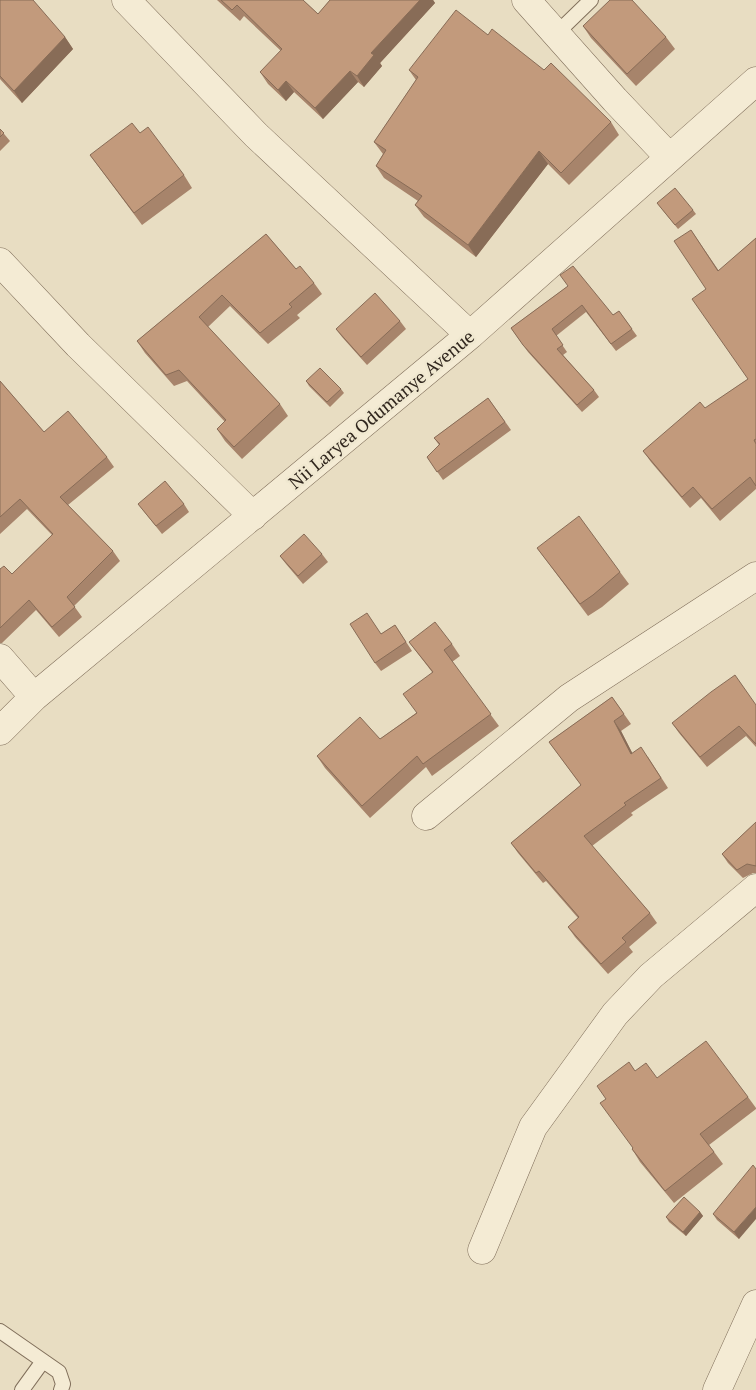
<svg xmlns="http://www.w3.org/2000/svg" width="756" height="1390" font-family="'PT Serif',serif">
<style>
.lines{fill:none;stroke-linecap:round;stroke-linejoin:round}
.service-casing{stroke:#806f5b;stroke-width:16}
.minor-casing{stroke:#806f5b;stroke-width:29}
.service{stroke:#f4ebd4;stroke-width:14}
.minor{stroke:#f4ebd4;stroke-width:28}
.wall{fill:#a7846b}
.shaded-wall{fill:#886c57}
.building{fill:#c29a7c;stroke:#886c57}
.labels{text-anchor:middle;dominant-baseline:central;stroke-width:5;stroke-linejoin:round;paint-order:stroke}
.street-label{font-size:18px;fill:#31271e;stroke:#f0e8d0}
</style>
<rect width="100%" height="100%" fill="#e8ddc2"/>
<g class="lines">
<defs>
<path id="service" d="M556,34L591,0
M0,1331L59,1372L63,1384L61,1390
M22,1390L43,1361"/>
<path id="minor" d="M126,0L256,135L470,335
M526,0L615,100L669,157
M0,262L78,345L253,516
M0,658L34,697
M0,731L34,697L470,335L756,81
M426,816L569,698L756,576
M482,1250L533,1127L615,1014L651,976L756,888
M717,1390L756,1304"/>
</defs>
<use href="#service" class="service-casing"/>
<use href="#minor" class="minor-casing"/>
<use href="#service" class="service"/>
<use href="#minor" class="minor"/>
</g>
<path class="wall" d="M0,0L65,37L73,49L22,103L0,79Z
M217,0H303L318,14L330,0H433L435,3L380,63L382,66L364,87L358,82L323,119L294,92L286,101L268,84L260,72L281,51L244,16L240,21Z
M583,26L666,37L675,49L636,86L591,38Z
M488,35L544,70L611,122L619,135L569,185L548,164L476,257L424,217L415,205L418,201L384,178L376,166L383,154L374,142L416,80L409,70Z
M0,129L10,141L0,151Z
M140,133L184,175L192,188L142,225L90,155Z
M657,203L693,210L696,214L678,229Z
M691,230L719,271L756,238V489L720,521L701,498L690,508L651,462L643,451L748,379L706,289Z
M266,234L296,269L314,283L322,294L297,315L300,318L268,344L230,306L208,327L280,404L288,416L242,459L225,441L217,429L225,422L187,381L174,386L145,353L137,341Z
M568,286L613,315L619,311L637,336L616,351L586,312L556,336L567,352L563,355L594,390L599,397L582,412L528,352L511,328Z
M400,321L406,329L367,365L342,337L336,329Z
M0,381L44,432L107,457L114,467L68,505L113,551L120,561L74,606L82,617L59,637L36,610L2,643H0V569L12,574L52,535L27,509L0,534Z
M306,381L341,389L344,393L330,407L309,386Z
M488,398L511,430L443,480L427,457L439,445L434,438Z
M138,504H184L189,512L162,534Z
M537,548L620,572L629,584L602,607L588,616Z
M322,554L328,562L303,584L286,564L280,556Z
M395,625L412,651L381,671L375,663L381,634Z
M409,642L452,644L460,656L452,662L499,726L432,776L426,767L370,818L325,768L317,756L380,739L416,713L432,672Z
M612,697L631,724L621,731L632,753L648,757L668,788L631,813L633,815L592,846L650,913L657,923L629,947L633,952L608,974L575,937L568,927L578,918L546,881L543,883L518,853L511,843L581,785L549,742Z
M756,705V747L746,736L707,767L679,733L672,723Z
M756,822V873H753L743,878L728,863L722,854Z
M635,1071L657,1078L748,1097L756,1108V1109L709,1145L723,1164L674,1203L640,1162L632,1149L633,1148L606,1099Z
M756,1169L739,1239L717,1220L713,1214Z
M700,1212L703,1216L686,1236L669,1222L666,1217Z"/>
<path class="shaded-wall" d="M420,0H433L435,3L380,63L382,66L364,87L357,76L371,53Z
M65,37L73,49L22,103L14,91Z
M350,71L358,82L323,119L315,108Z
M286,81L294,92L286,101L278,90Z
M539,151L548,164L476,257L468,245Z
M614,721L621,731L638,764L631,754Z
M756,1207V1219L739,1239L734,1232Z
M700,1212L703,1216L686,1236L683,1232Z"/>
<path class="building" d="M0,0H33L65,37L14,91L0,76Z
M221,0H303L318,14L330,0H420L371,53L374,55L357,76L350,71L315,108L286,81L278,90L260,72L282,49L237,5L232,10Z
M610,0H632L666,37L627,74L583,26Z
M456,10L488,35L492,29L544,70L551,63L611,122L561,173L539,151L468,245L415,205L422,196L376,166L386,150L374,142L418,77L409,70Z
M132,123L140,133L148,127L184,175L134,213L90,155Z
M0,129L4,133L0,137Z
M675,188L693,210L675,225L657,203Z
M691,230L718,271L756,238V439L754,440L756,444V486L750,477L712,509L693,487L682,497L643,451L700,402L705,408L748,379L692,299L706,289L674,241Z
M266,234L296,269L300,266L314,283L289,304L292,307L260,333L222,295L199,317L280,404L234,447L217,429L226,420L179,370L166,375L137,341Z
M573,266L613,315L619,311L632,329L611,344L582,305L552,329L563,345L557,349L594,390L577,405L523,345L511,328L568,286L560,275Z
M375,293L400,321L361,357L336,329Z
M320,368L341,389L327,402L306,381Z
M0,381L44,432L68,411L107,457L60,497L113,551L67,597L75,607L52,627L29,600L0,628V569L4,566L12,574L53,534L20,499L0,517Z
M488,398L505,422L437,472L427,457L440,444L434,438Z
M165,481L184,504L156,526L138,504Z
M579,516L620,572L593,595L580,604L537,548Z
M304,534L322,554L298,576L280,556Z
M367,613L381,634L395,625L406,642L375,663L350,624Z
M435,622L452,644L444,650L491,714L423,764L417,756L362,806L317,756L360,717L380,739L417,713L403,694L433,672L409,642Z
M735,675L756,705V744L739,726L700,757L672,723L711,692Z
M612,697L624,714L614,721L631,754L641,747L661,778L624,803L626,805L584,836L650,913L622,938L626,942L601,964L568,927L579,917L539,871L536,873L511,843L581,785L549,742Z
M756,822V866L747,864L737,870L722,854Z
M706,1041L748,1097L700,1134L714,1152L665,1191L632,1149L633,1148L600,1103L606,1099L597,1086L629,1062L635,1071L646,1063L657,1078Z
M753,1165L756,1169V1207L734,1232L713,1214Z
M684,1197L700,1212L683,1232L666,1217Z"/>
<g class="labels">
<g class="street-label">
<text transform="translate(381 409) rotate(-40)">Nii Laryea Odumanye Avenue</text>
</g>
</g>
</svg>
